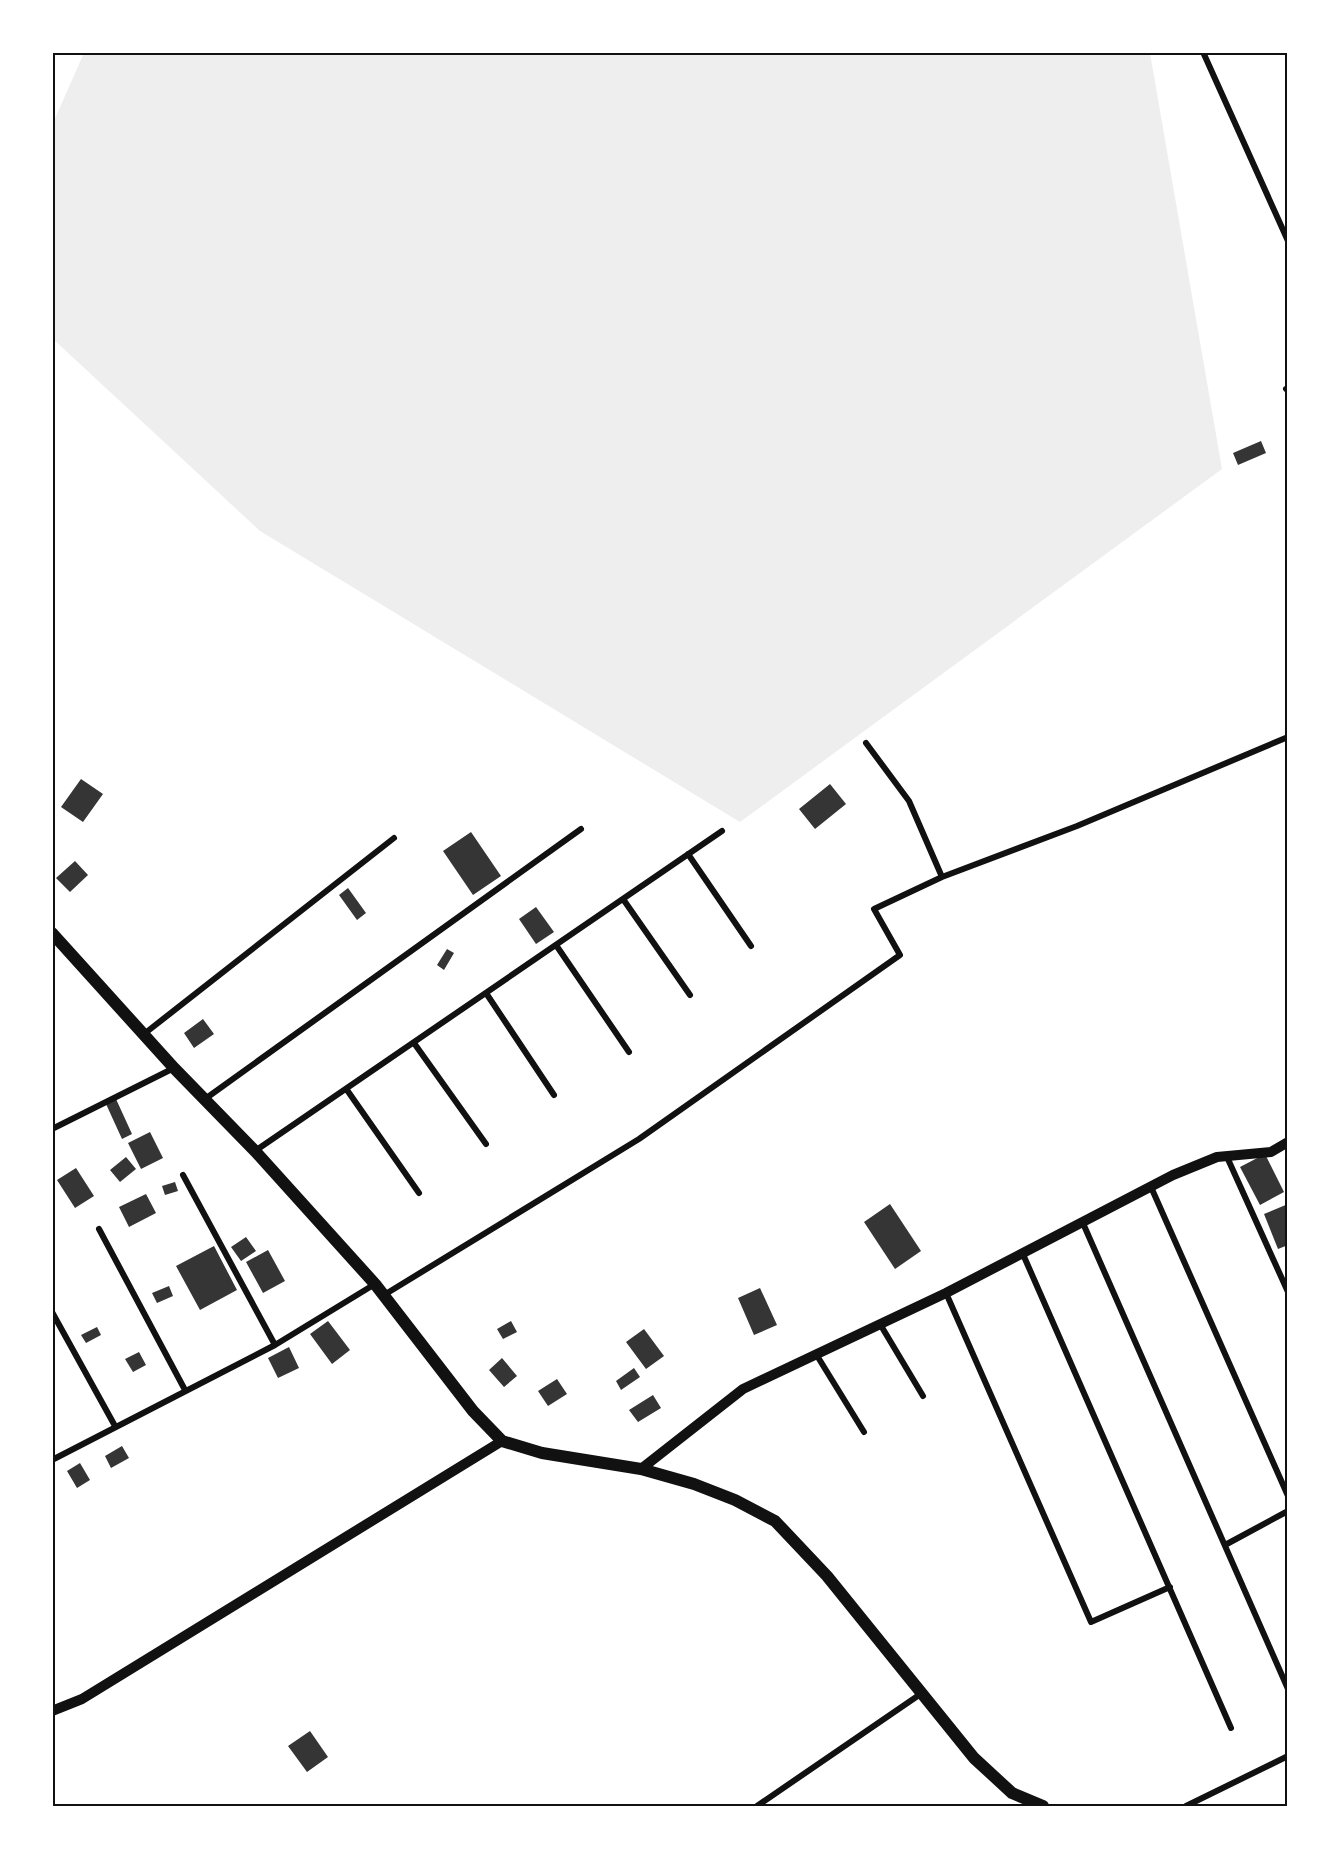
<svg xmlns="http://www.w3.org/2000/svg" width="1340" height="1859" font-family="'Golos Text',sans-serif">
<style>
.green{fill:#eee}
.building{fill:#353535}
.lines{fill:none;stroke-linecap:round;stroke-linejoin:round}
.minor{stroke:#111;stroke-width:6}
.tertiary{stroke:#111;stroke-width:10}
.secondary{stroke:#111;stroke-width:12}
.neatline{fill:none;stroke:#111;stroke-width:2}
</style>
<rect width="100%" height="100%" fill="#fff"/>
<path class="green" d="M84,53H1150L1222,469L740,822L260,531L53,339V123Z"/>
<path class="building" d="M1261,441L1266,453L1238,465L1233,453Z
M81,779L103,794L83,822L61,807Z
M830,784L846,804L815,829L799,809Z
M471,832L501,876L473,895L443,851Z
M75,861L88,875L70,892L56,878Z
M348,888L366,913L357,920L339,895Z
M536,907L554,932L536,944L519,919Z
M447,949L454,953L444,970L437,965Z
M203,1019L214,1034L194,1048L184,1033Z
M116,1099L132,1134L122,1139L106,1104Z
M150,1132L163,1158L141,1169L128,1143Z
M1265,1154L1284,1192L1260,1205L1240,1167Z
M126,1157L136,1169L120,1182L110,1170Z
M76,1168L94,1196L75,1208L57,1180Z
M175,1182L178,1191L165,1195L162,1186Z
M146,1194L156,1213L129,1227L119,1207Z
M890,1204L921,1251L895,1269L864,1222Z
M1288,1204V1245L1278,1249L1264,1214Z
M246,1237L256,1251L241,1261L231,1247Z
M214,1246L237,1290L200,1310L176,1266Z
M268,1250L285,1281L263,1293L246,1262Z
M169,1286L173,1296L157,1303L152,1293Z
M760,1288L777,1325L754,1335L738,1298Z
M328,1321L350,1350L332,1364L310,1334Z
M511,1321L517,1332L503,1339L497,1329Z
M97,1327L101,1335L86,1343L81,1335Z
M644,1329L664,1356L646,1369L626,1342Z
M289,1347L299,1368L278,1378L268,1358Z
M139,1352L146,1365L133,1372L125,1359Z
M502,1358L517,1376L504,1387L489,1370Z
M634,1368L640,1377L621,1390L616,1381Z
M557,1379L567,1394L548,1406L538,1391Z
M653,1395L661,1408L638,1422L629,1410Z
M122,1446L129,1458L111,1468L105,1456Z
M80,1463L90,1480L77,1488L67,1471Z
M310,1731L328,1757L307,1772L288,1746Z"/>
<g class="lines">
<path class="minor" d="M1203,52L1288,241
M1286,389L1288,388
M688,854L751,946
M942,877L1077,826L1288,737
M623,899L690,995
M556,945L629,1052
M486,993L554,1095
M144,1034L394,838
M414,1043L486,1144
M347,1090L419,1193
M205,1099L581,829
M52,1129L174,1068
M255,1151L722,831
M1227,1157L1288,1292
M183,1175L275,1345
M1151,1187L1288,1496
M1082,1221L1288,1689
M99,1229L185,1390
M1022,1252L1231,1728
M946,1293L1091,1622L1170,1587
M384,1295L639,1139L900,955L874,909L942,877L909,801L866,743
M52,1312L115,1426
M880,1324L923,1396
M816,1354L864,1432
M52,1460L275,1345L375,1284
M1225,1545L1288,1511
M757,1806L922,1693
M1186,1806L1288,1756"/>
<path class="tertiary" d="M641,1469L743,1389L946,1293L1173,1175L1217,1157L1271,1152L1288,1142
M52,1711L82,1699L502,1441"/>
<path class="secondary" d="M52,933L174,1068L255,1151L375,1284L473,1411L502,1441L542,1453L641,1469L694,1484L735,1500L775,1521L827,1576L974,1758L1012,1793L1043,1806"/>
</g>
<rect width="1340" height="1859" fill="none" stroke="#ffffff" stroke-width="108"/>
<rect x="54" y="54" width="1232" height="1751" class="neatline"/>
</svg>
